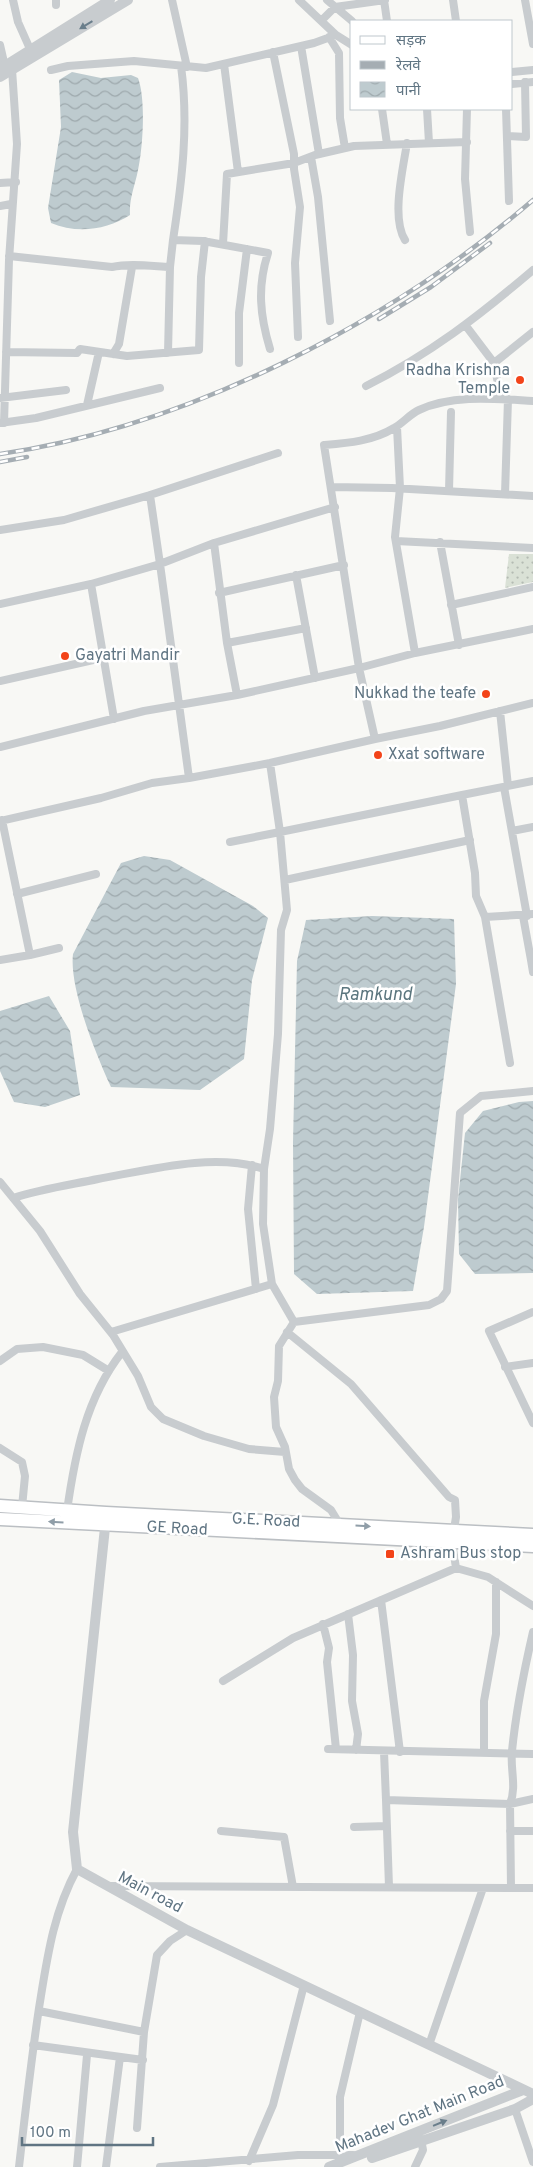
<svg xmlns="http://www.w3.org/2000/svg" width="533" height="2167" font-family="Overpass,'Noto Sans Devanagari',sans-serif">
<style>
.grass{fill:url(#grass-dots)}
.water{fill:url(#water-waves)}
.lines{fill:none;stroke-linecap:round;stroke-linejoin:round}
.primary-casing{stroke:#bbbfc3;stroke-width:15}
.minor{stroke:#c8cccf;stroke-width:8}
.tertiary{stroke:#c8cccf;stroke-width:10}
.primary{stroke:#fff;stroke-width:12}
.rail-casing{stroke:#a5adb3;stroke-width:4.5}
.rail{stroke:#fff;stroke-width:2.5;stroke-dasharray:8;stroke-linecap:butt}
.oneway{fill:#6a7e8b}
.oneway2{fill:#909ea8}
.poi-dot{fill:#f3441a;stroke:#fff;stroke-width:2}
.labels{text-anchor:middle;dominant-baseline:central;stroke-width:5;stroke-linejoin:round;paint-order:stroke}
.poi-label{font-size:16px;fill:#607583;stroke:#fff;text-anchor:start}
.street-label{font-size:16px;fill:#607583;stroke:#fff}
.water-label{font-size:18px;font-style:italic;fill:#5b767e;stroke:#fff}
</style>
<defs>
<pattern id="grass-dots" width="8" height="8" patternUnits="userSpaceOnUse" patternTransform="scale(1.25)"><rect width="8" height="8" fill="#dae1d6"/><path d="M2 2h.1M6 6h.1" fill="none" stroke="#b4bbb3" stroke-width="1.8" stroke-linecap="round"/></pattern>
<pattern id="water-waves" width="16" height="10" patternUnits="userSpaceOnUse" patternTransform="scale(1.25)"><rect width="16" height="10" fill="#becbcf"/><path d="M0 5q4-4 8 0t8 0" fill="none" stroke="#9ea9ad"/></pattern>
</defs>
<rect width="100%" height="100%" fill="#f8f8f5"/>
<path class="grass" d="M509,554H533V582L505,588Z"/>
<path class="water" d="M72,72L101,78L131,75L138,78C146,99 143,147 138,170C135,186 129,198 130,215C107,230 77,234 51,223L48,208L61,127L59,80Z
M144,856L170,860L253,906L268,918L252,980L244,1059L200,1090L111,1087C96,1055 69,988 73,954L121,863Z
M372,916L454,919L456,984L424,1227L413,1291L317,1294L294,1274L293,1143L297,961L306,920Z
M49,996L70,1031L80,1095L45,1107L14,1102L0,1071V1011Z
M533,1101V1273L475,1274L459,1254L458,1199L465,1133L483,1111L519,1102Z"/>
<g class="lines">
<defs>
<path id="primary" d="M0,1506L106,1513L533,1535
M0,1519L533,1546"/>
</defs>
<use href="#primary" class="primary-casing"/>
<path class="minor" d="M13,0L18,22L30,49
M56,0V5
M172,0L187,67
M299,0L336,35L352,45
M327,0L352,21
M384,0L387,21
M453,0L456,21
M525,0L533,44
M322,20L335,7L385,0
M329,37L339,53L340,118L345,148
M0,45L6,71
M301,46L319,154
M273,52L294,154V169L300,207L295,263L298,337
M224,64L238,172
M181,66C189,125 182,181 173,240L203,241L268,253C257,287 260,316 270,349
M51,70L68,66L134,61L206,68L314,43L336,35
M512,72L533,70
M512,84L533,82
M382,109L387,144
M427,109L429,143
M467,109L465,179L470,232
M506,109L509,201
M507,136L526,137L525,82
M311,157L318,197L330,321
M0,183L16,182
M0,206L11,204
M405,240C391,218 403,169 407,143
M223,244L227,174L294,163L315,155L354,146L467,142
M9,256L112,267C129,263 151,266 170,267
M466,326L494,363
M6,352L77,353L80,349L127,356L199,350L201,277L205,241
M168,353L170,267L173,240
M113,354L119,344L132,267
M239,363V313L247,249
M366,386C430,354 479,316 533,270
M0,398L66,390
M501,399L494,363L533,332
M87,405L99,352
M0,423L36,418L160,388
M4,423L9,260L17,144L12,69
M397,427L400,488L395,537L415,653
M331,487L392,488L533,496
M449,491L451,412
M505,494L508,399
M150,495L160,564L214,543L335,507
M0,530L64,520L150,495L278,453
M396,541L533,548
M440,542L459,645
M214,543L227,643L306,628
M296,575L315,678
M91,584L114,719
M219,593L344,565
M0,604L91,584L160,564L189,778L270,763L375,739L359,668L324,445C348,443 373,441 394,428C403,423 410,414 419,410C453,394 497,399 533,401
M451,605L533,587
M227,643L237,695
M0,681L102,658
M500,711L508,786
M375,739L440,726L533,703
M0,747L144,711L237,695L359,668L415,653L533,629
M270,763L280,832L462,795
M504,787L527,916
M0,821L101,798L152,783L189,778
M512,831L533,827
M230,842L280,832L287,910L281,930L278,1034L270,1129L264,1169L263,1224L272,1284L294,1322L279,1346L278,1381L274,1397L276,1427L285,1447L289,1469L295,1480L302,1489L331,1510L342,1528
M285,880L470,840
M17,894L96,874
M523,916L531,960H533
M485,917L533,914
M30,955L59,948
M0,960L30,955L2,820
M531,960L533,972
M510,1063L485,917L476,896L475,873L462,795L533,781
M252,1165L248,1209L256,1289
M0,1182L40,1231L80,1294L113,1335L138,1376L151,1407L163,1419L204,1436L249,1449L285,1452
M13,1198C41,1189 69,1185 98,1179C148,1170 215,1152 264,1169
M533,1312L489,1331L533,1423
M294,1322L429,1305L441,1299L447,1291L460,1113L481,1096L533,1091
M111,1332L272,1284
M287,1332L351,1384L449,1497L455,1500L456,1517L452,1542L456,1568
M0,1361L17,1349L43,1347L83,1355L109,1371
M505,1367L533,1363
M0,1448L22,1462L25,1476L22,1507
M67,1511C75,1454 86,1398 122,1352
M381,1600L400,1752
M348,1614L353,1655L352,1701L358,1734L356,1750
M323,1624L329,1648L327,1662L336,1749
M223,1681L293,1638L456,1568L488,1577L533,1606
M328,1749L533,1754
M384,1752L386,1800
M484,1752V1701L496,1634V1582
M354,1827L387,1826
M221,1831L284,1837L293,1887
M510,1831H533
M109,1886L533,1888
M389,1887L386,1800L510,1804L533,1799
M511,1888L510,1804C517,1786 510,1770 512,1751C516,1711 524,1671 533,1632
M39,2011L144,2032
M33,2045L143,2060
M429,2045L483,1888
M515,2109L533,2162
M137,2128L144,2032L157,1955L170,1941L187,1930
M340,2155V2097L360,2012
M249,2161L273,2105L304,1985
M19,2167C25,2114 31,2061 39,2008C47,1959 53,1913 77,1869
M77,2167L87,2055
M106,2167L120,2057
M160,2167L298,2155H353
M415,2167L423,2150L421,2139"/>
<path class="tertiary" d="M0,69L110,0
M0,77L128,0
M106,1518L73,1832L77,1869L187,1930L533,2094
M372,2158L515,2109L533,2099
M329,2167L523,2090"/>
<use href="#primary" class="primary"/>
<defs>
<path id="rail" d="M379,319L431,287L490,243
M0,454C187,427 391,322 533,200
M0,462L27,457"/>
</defs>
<use href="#rail" class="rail-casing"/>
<use href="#rail" class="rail"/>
</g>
<defs><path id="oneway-solid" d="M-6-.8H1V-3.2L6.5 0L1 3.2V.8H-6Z" transform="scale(1.25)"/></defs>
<g class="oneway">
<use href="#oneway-solid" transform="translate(86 25) rotate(149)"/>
<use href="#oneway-solid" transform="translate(440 2123) rotate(-22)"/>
</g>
<g class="oneway2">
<use href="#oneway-solid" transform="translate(56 1522) rotate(-177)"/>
<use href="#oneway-solid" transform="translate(363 1526) rotate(3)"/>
</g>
<g class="poi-dot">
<circle cx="520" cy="380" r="5"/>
<circle cx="65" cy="656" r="5"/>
<circle cx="486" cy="694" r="5"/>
<circle cx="378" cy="755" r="5"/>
<rect x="385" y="1549" width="10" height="10" rx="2.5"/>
</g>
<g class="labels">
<g class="poi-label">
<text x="510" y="371" text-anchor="end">Radha Krishna<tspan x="510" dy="18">Temple</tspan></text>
<text x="75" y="656">Gayatri Mandir</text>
<text x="476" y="694" text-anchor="end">Nukkad the teafe</text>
<text x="388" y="755">Xxat software</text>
<text x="400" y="1554">Ashram Bus stop</text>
</g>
<g class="street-label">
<text transform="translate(266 1521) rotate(3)">G.E. Road</text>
<text transform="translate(177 1529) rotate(3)">GE Road</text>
<text transform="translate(150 1893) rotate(28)">Main road</text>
<text transform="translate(420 2115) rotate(-22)">Mahadev Ghat Main Road</text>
</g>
<g class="water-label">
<text x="375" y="995">Ramkund</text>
</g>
</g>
<rect x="350" y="20" width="162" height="90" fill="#ffffff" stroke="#bfc8cd"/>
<rect x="360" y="36" width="25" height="8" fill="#ffffff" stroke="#bfc8cd"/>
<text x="396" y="45" font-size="15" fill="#607583">सड़क</text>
<rect x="360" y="61" width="25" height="8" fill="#a5adb3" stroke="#bfc8cd"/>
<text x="396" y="70" font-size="15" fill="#607583">रेलवे</text>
<rect x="360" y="82" width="25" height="15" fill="url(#water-waves)" stroke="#bfc8cd"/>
<text x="396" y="95" font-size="15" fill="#607583">पानी</text>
<path d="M22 2137v8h131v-8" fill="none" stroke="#607583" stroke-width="2.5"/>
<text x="30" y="2137" font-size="15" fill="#607583" stroke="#ffffff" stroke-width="4" paint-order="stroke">100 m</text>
</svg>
